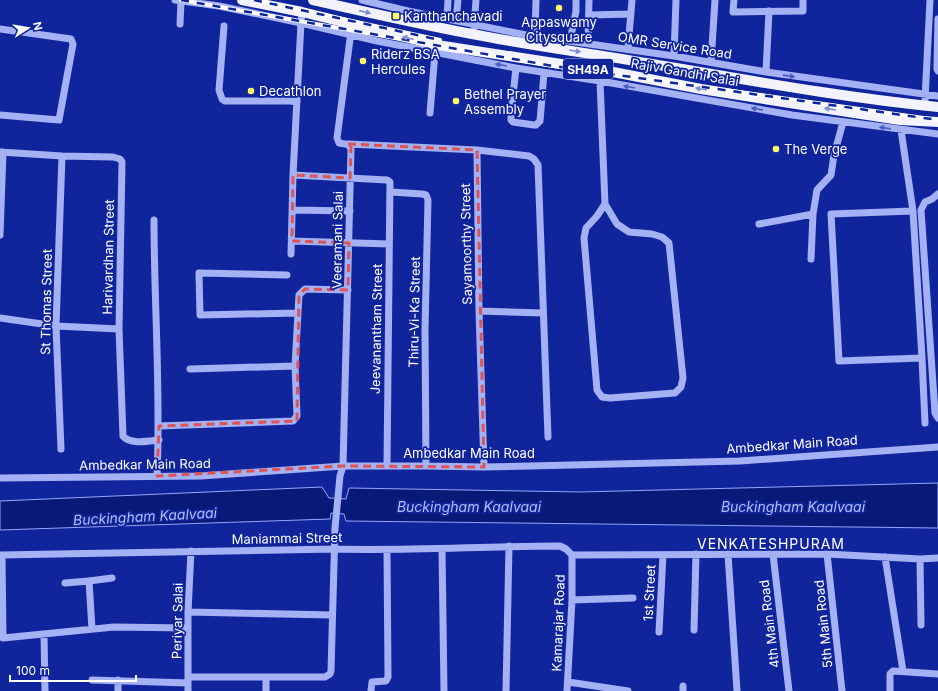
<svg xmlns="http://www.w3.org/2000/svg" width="938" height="691" font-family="Inter,sans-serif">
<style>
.water{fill:#091978;stroke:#96a7f8}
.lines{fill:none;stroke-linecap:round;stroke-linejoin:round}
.minor{stroke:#a4b1f5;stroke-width:7}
.major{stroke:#f2f3ff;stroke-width:10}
.rail-casing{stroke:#fff;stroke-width:4}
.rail{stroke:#10259c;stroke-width:2.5;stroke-dasharray:8;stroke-linecap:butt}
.oneway{fill:#818cce}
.oneway2{fill:#4b5dc0}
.marked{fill:none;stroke:#de5353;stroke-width:3;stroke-dasharray:8 5;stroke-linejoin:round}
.poi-dot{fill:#ffff68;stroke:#10259c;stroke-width:1.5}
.labels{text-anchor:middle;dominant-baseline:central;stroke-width:3.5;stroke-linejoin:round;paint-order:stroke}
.shield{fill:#10259c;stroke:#b7bee1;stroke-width:1}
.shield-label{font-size:12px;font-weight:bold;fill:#fff}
.poi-label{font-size:13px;fill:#fff;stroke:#10259c;text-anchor:start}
.street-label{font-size:13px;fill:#fff;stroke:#10259c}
.water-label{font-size:14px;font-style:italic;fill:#b1bdfb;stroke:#10259c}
.neighbourhood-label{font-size:14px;letter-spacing:1px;fill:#fff;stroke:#10259c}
</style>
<rect width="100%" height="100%" fill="#10259c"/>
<path class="water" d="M938,483V528L346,521L344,514L331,513L330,519L0,530V501L322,487L329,498L346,499L349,488L580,492Z"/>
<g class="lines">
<path class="minor" d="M175,0L219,6L301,23L377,41L516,68L600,81L792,115L938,134
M362,0L408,11L526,35L674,56L766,72L938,96
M734,0L733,12L803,11V0
M589,15L631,14
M447,18L448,0
M938,19L937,69L938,71
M456,20L458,0
M180,24L181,1
M224,26L219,90L222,99L225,101H290L297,102
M474,28L476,0
M0,29L71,39L73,44L59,120L0,115
M535,36L536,0
M570,41L576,11V0
M588,43L589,0
M628,48L632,0
M674,56L676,0
M711,62L715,0
M516,68L511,114V120L513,122L534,125H536L540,121L544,73
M766,72L769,11
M600,81L605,204L597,216L586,228L584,238L597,390L602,397L610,398L675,393L681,387L683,378L669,243L662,237L652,234L629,232L617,224L605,204
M925,100L930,0
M430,113L435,53
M901,130L913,211L922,358L925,423
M348,144L477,150L479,311L484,467
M477,150L529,156L534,159L538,165L548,437
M0,152L62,156L113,157L120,159L122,162L119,329L123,436C130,445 149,441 159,440
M293,175L387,180L390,182L387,466
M391,192L422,194L426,195L428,200L425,330L426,466
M938,194L932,199L925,202L921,210L935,413L938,418
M292,210L350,211
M913,211L831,214L839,361L922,358
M154,220C154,305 161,391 157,476
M759,224L813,214
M0,235L3,152
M292,241L389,244
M291,254L293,175L301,23L302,12
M811,259L813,214L817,190L831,175L834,155L843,122
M287,275L199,273L200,315L297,313
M479,311L543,313
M0,318L56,326L119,329
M190,369L295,366
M159,426L293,421L297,416L295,366L299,295L305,289L348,290
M61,449L56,326L62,156
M0,478L201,476L343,466H426L484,467L740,461L938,447
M442,549L444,691
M728,554L737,691
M773,554L789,691
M827,554L842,691
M0,555L335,549C410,551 485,546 560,546L566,549L572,555
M2,555L3,638L114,627L188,628
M572,555L827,554L920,559L938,558
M885,557L903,671
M920,559L921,625
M65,583L89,581
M572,600L633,598
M188,612L332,615
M92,629L89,581L112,578
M694,630L696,554
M659,632L663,555
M44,634L45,691
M188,677H325L330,674L331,671L335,528L340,476L343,466L351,150C350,143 345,144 339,143L337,138L352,24
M266,678V691
M92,680L188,683
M568,682L628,691
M118,691V680
M188,691V612L191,551
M371,691L372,682L386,681L388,677L387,550
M506,691L509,546
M567,691L572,600V555
M683,691V686
M890,691V674L893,671L938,674"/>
<path class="major" d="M242,0L302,12L437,45L613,72L701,89L796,104L900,120L938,122
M313,0C366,12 419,24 472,34C538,47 604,55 670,67C759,82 848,98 938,107"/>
<defs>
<path id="rail" d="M181,0L553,66L938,120
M254,0L440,40"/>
</defs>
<use href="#rail" class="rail-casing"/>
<use href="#rail" class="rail"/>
</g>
<defs><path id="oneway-solid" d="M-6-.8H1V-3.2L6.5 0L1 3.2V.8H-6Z"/></defs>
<g class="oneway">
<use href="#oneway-solid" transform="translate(365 12) rotate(13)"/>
<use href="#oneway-solid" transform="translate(408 38) rotate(-166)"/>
<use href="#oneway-solid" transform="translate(575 51) rotate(9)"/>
<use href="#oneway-solid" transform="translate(701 89) rotate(-170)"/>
<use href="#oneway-solid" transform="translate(830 109) rotate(-171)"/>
</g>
<g class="oneway2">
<use href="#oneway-solid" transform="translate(501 65) rotate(-170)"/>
<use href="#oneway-solid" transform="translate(789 76) rotate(8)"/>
<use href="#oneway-solid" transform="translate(629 87) rotate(-170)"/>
<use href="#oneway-solid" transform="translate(757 109) rotate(-170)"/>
<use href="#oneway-solid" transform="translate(885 128) rotate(-172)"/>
</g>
<path class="marked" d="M348,144L477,150L484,467L343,466L157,476L159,426L297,421L299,295L305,289L348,290L349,243L292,241L293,175L350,178L351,147Z"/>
<g class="poi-dot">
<circle cx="559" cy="8" r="4"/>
<rect x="392" y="12" width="8" height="8" rx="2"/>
<circle cx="363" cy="61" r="4"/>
<circle cx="251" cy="91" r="4"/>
<circle cx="456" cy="101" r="4"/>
<circle cx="776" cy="149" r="4"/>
</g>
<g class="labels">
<rect class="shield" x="563" y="59" width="50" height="20" rx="3"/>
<g class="shield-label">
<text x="588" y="69">SH49A</text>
</g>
<g class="poi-label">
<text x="404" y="16">Kanthanchavadi</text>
<text x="559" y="22" text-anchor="middle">Appaswamy<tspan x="559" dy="15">Citysquare</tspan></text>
<text x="371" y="54">Riderz BSA<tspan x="371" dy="15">Hercules</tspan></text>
<text x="259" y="91">Decathlon</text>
<text x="464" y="94">Bethel Prayer<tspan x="464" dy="15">Assembly</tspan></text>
<text x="784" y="149">The Verge</text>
</g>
<g class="street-label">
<text transform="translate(675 45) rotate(9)">OMR Service Road</text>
<text transform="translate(685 72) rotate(10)">Rajiv Gandhi Salai</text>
<text transform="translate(337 240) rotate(-89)">Veeramani Salai</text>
<text transform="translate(466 244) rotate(-91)">Sayamoorthy Street</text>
<text transform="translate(108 257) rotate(-89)">Harivardhan Street</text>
<text transform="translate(46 302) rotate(-89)">St Thomas Street</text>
<text transform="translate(414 312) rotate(-89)">Thiru-Vi-Ka Street</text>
<text transform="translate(376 329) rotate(-89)">Jeevanantham Street</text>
<text transform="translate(792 444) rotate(-4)">Ambedkar Main Road</text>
<text x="469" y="453">Ambedkar Main Road</text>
<text transform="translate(145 464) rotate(-1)">Ambedkar Main Road</text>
<text transform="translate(287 538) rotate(-1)">Maniammai Street</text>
<text transform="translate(649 593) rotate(-87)">1st Street</text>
<text transform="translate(177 621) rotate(-89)">Periyar Salai</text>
<text transform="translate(558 623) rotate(-88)">Kamarajar Road</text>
<text transform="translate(769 624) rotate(-97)">4th Main Road</text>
<text transform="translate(823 624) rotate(-96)">5th Main Road</text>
</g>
<g class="water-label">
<text x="469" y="506">Buckingham Kaalvaai</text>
<text x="793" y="506">Buckingham Kaalvaai</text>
<text transform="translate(145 516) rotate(-3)">Buckingham Kaalvaai</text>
</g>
<g class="neighbourhood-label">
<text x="771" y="543">VENKATESHPURAM</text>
</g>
</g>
<g transform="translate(28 28) rotate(78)" stroke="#10259c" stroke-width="3" paint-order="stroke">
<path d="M0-3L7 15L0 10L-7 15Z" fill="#ffffff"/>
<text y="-6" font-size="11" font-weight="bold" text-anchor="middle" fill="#ffffff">N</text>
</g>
<path d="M10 675v6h126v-6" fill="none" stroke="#ffffff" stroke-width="2"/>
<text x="16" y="675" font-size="12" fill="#ffffff" stroke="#10259c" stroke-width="3" paint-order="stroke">100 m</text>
</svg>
